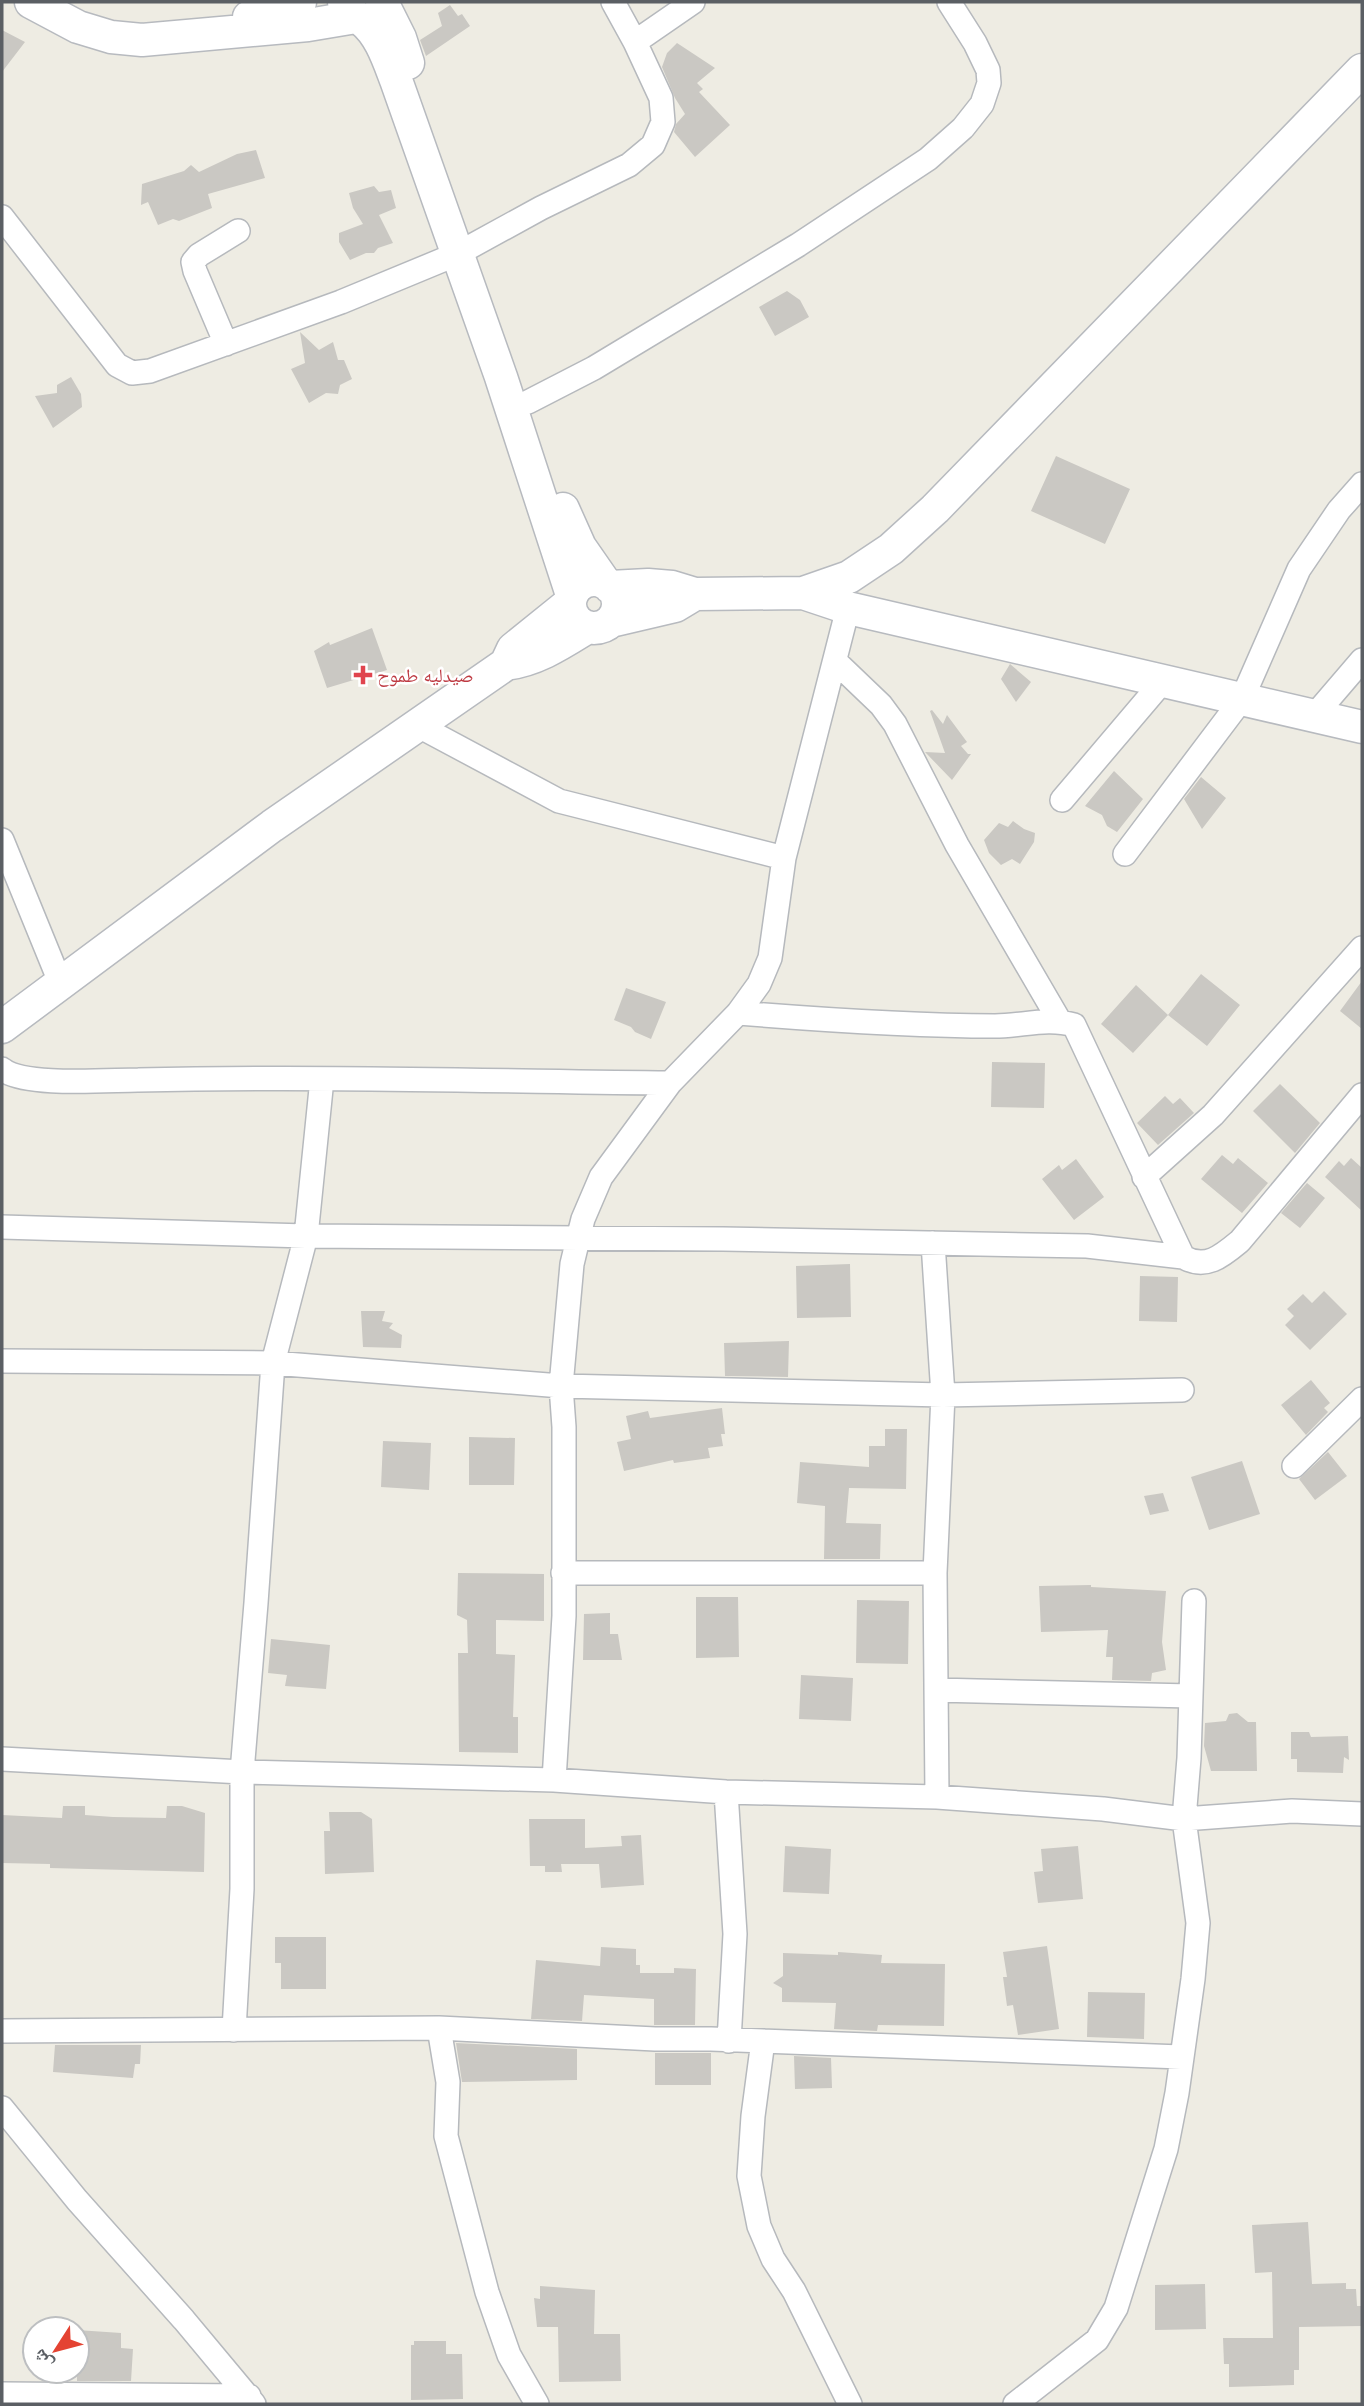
<svg xmlns="http://www.w3.org/2000/svg" width="1364" height="2406" font-family="'DM Sans','Noto Naskh Arabic',sans-serif">
<style>
.building{fill:#cac8c3}
.lines{fill:none;stroke-linecap:round;stroke-linejoin:round}
.street-casing{stroke:#b6b9bd;stroke-width:26}
.secondary-casing{stroke:#b7babf;stroke-width:35}
.street{stroke:#fff;stroke-width:23}
.secondary{stroke:#fff;stroke-width:32}
.health-dot{fill:#e0444e;stroke:#fff;stroke-width:2.5}
.labels{text-anchor:middle;dominant-baseline:central;stroke-width:5;stroke-linejoin:round;paint-order:stroke}
.health-label{font-size:19px;fill:#be3a42;stroke:#fff;text-anchor:start}
</style>
<rect width="100%" height="100%" fill="#eeece3"/>
<path class="building" d="M450,5L458,16L462,14L470,26L426,56L420,40L442,26L438,13Z
M2,30L25,42L2,72Z
M677,43L715,68L697,83L703,89L699,92L730,125L695,157L674,132L676,124L685,114L675,98L662,67L667,53Z
M256,150L265,178L208,194L212,208L179,221L173,219L158,225L148,202L141,205L142,184L184,171L191,165L199,172L237,154Z
M374,186L379,192L391,190L396,208L379,215L393,243L378,248L374,253H366L350,260L339,242V233L363,224L353,208L349,193Z
M787,291L800,300L809,317L775,336L759,307Z
M300,332L319,350L333,342L338,360H344L352,379L340,385L338,394L326,393L309,403L291,369L305,363Z
M71,377L81,394L82,407L53,428L35,396L57,393V385Z
M1056,456L1130,489L1105,544L1031,511Z
M372,628L387,670L327,688L314,651L329,642L330,645Z
M1010,664L1031,682L1016,702L1001,679Z
M932,710L943,724L947,715L967,742L961,746L968,754H971L952,780L925,752L945,753L930,711Z
M1114,771L1143,799L1117,832L1107,826L1102,815L1085,806Z
M1201,777L1226,798L1202,829L1184,799Z
M1013,821L1024,829L1035,833L1034,842L1020,864L1012,859L1001,865L989,853L984,840L999,823L1008,827Z
M1201,974L1240,1005L1207,1046L1168,1015Z
M1362,981V1029L1340,1011Z
M1136,985L1168,1015L1133,1053L1101,1024Z
M626,988L666,1002L651,1039L635,1032L631,1027L614,1020Z
M992,1062L1045,1063L1044,1108L991,1107Z
M1280,1084L1320,1123L1295,1153L1253,1111Z
M1165,1096L1173,1104L1180,1098L1194,1113L1158,1145L1137,1123Z
M1222,1155L1233,1164L1238,1158L1268,1183L1242,1213L1201,1179Z
M1351,1158L1362,1168V1211L1325,1177L1339,1161L1344,1166Z
M1076,1159L1104,1197L1074,1220L1042,1179L1059,1165L1062,1170Z
M1307,1183L1325,1198L1300,1228L1281,1213Z
M850,1264L851,1317L797,1318L796,1266Z
M1140,1276L1178,1277L1177,1322L1139,1321Z
M1324,1291L1347,1314L1310,1350L1285,1325L1294,1316L1287,1309L1303,1294L1312,1303Z
M361,1311H385L382,1321L393,1323L389,1328L402,1335L401,1348L363,1347Z
M789,1341L788,1377L725,1376L724,1343Z
M1311,1380L1330,1403L1324,1408L1328,1412L1306,1435L1281,1405Z
M722,1408L725,1434H721L723,1446L708,1448L710,1458L674,1463L673,1460L624,1471L617,1442L631,1439L626,1416L648,1411L650,1418Z
M885,1429H907L906,1489L849,1488L846,1523L881,1524L880,1559H824L825,1506L797,1503L800,1462L869,1467V1446H885Z
M469,1437L515,1438L514,1485H469Z
M383,1441L431,1443L429,1490L381,1487Z
M1328,1452L1347,1476L1315,1500L1299,1479Z
M1242,1461L1260,1514L1209,1530L1191,1477Z
M1163,1493L1169,1511L1150,1515L1144,1496Z
M458,1573L544,1574V1621L496,1620V1654L515,1655L513,1717H518V1753L459,1752L458,1653H468L467,1620L457,1615Z
M1091,1585V1587L1166,1591L1162,1642L1166,1670L1152,1673L1151,1681L1112,1680L1113,1657H1106L1108,1630L1041,1632L1039,1586Z
M696,1597H738L739,1657L696,1658Z
M857,1600L909,1601L908,1664L856,1663Z
M610,1613V1634H618L622,1660H583L584,1614Z
M271,1639L330,1645L326,1689L285,1686L287,1675L268,1673Z
M801,1675L853,1678L851,1721L799,1719Z
M1237,1713L1248,1722H1256L1257,1771H1211L1204,1746L1205,1723L1226,1721L1229,1714Z
M1291,1732H1309L1311,1737L1348,1736L1349,1760L1344,1757L1343,1773L1297,1772V1759H1291Z
M63,1806H85V1815L113,1817L166,1818L167,1806H182L205,1813L204,1872L50,1868V1864L2,1863V1815L62,1818Z
M329,1812H361L372,1819L374,1872L325,1874L324,1831H330Z
M529,1819H585V1848L622,1846L621,1836L641,1835L644,1885L601,1888L599,1864H561L562,1872H545V1866H530Z
M785,1846L831,1849L829,1894L783,1892Z
M1078,1846L1083,1899L1038,1903L1034,1872L1043,1871L1041,1849Z
M275,1937H326V1989H281V1963H275Z
M1047,1946L1059,2029L1018,2035L1013,2005L1007,2006L1003,1977H1007L1003,1952Z
M601,1947L636,1949V1965H640V1973H674V1968L696,1969L695,2025H654V1999L584,1995L582,2021L531,2019L536,1960L600,1966Z
M838,1952L882,1955L881,1963L945,1964L944,2026L878,2025L877,2031L834,2029L836,2003L782,2002V1988L773,1983L783,1976V1953L838,1955Z
M1088,1992L1145,1993L1144,2039L1087,2037Z
M456,2043L577,2049V2080L462,2082Z
M55,2045H141L140,2064H135L133,2078L53,2072Z
M655,2053H711V2085H655Z
M794,2056L831,2058L832,2088L795,2089Z
M1308,2222L1312,2284L1346,2283V2289H1356L1357,2306H1362V2326L1299,2327V2370H1294V2385L1229,2387V2364H1224L1223,2338H1273L1272,2272L1255,2273L1252,2225Z
M1205,2284L1206,2329L1155,2330V2285Z
M540,2286L595,2290L594,2334H620L621,2381L559,2382L558,2327H537L534,2298L540,2299Z
M77,2330L121,2333V2348L133,2349L131,2381H77Z
M414,2341H446V2354H462L463,2399L411,2400V2345H414Z"/>
<g class="lines">
<defs>
<path id="street" d="M635,42L693,2
M2,217L117,365L132,373L150,371L341,302L457,254L541,208L629,165L653,145L663,122L661,98L635,42L613,2
M226,344L195,271L193,262L199,255L238,231
M528,402L594,368L798,245L928,159L963,128L982,104L989,83L988,70L975,43L949,2
M835,661L881,705L895,724L957,845L1059,1020
M1314,716L1362,660
M417,725L559,801L784,858
M1062,800L1163,681
M2,840L60,982
M1125,854L1242,699L1299,569L1339,510L1362,484
M738,1013C824,1020 909,1026 995,1026C1022,1026 1048,1017 1074,1025L1183,1257
M2,1069C23,1087 108,1080 138,1080C315,1076 493,1081 670,1083
M1144,1177L1213,1115L1362,948
M2,1227L306,1236L723,1239L1087,1246L1183,1257C1206,1270 1222,1256 1240,1241L1362,1095
M933,1243L943,1395L935,1573L937,1797
M2,1361L273,1363L561,1386L943,1395L1182,1390
M1294,1466L1362,1399
M563,1573H935
M936,1690L1191,1696
M2,1759L242,1772L554,1780L726,1792L937,1797L1103,1809L1184,1819L1292,1811L1362,1814
M554,1780L564,1616V1427L561,1386L572,1264L578,1239L583,1219L601,1177L670,1083L738,1013L759,984L770,958L784,858L848,608
M726,1792L735,1934L729,2041
M439,2028L448,2082L446,2136L487,2292L509,2355L537,2404
M234,2030L242,1889V1772L256,1603L273,1363L306,1236L322,1079
M2,2031L439,2028L655,2039H711L1181,2057
M763,2041L753,2116L749,2176L759,2226L773,2259L794,2291L850,2404
M2,2108L77,2200L184,2320L254,2404
M2,2394L249,2396
M1015,2404L1097,2340L1116,2308L1166,2149L1177,2093L1193,1979L1198,1923L1184,1819L1189,1758L1194,1601"/>
<path id="secondary" d="M31,2L78,27L111,37L142,40L308,25L356,17
M344,2L348,11C352,16 357,16 362,20C380,34 388,59 396,80L501,377L572,595
M382,2L400,38L408,63
M249,17L300,2
M563,509L580,547L605,583
M570 604a24 24 0 1 1 48 0a24 24 0 1 1-48 0Z
M610,587L648,585L672,587L695,594L803,593L848,608L1362,727
M803,593L849,577L891,549L935,509L1362,70
M611,621L675,606L695,594
M506,664L513,649L570,603
M2,1027L272,826L506,664C537,660 562,643 588,627"/>
</defs>
<use href="#street" class="street-casing"/>
<use href="#secondary" class="secondary-casing"/>
<use href="#street" class="street"/>
<use href="#secondary" class="secondary"/>
</g>
<path class="health-dot" d="M359.5 664.5h7v7h7v7h-7v7h-7v-7h-7v-7h7z"/>
<g class="labels">
<g class="health-label">
<text x="377" y="675">صيدليه طموح</text>
</g>
</g>
<rect width="1364" height="2406" fill="none" stroke="#5b5f64" stroke-width="7"/>
<g transform="translate(56 2350) rotate(234)"><circle r="33" fill="#ffffff" stroke="#bdbfc1" stroke-width="2"/>
<path d="M0-5L12 26L0 18L-12 26Z" fill="#e44332"/>
<text y="-10" font-size="19" font-weight="bold" text-anchor="middle" fill="#5b5f64">ش</text>
</g>
</svg>
